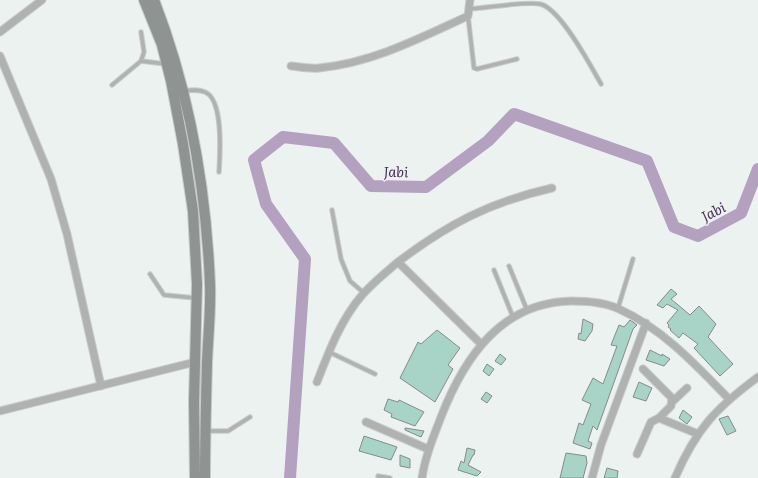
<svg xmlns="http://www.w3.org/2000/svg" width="758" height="478" font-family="Literata,serif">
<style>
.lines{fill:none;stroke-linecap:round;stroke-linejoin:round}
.river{stroke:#b4a0bf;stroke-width:12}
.building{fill:#a8d4c8;stroke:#858b89}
.service-casing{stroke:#c7ccca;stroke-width:5.5}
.minor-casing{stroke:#c7ccca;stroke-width:9}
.secondary-casing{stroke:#c7ccca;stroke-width:12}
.service{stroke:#afb2b1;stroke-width:3.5}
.minor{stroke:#afb2b1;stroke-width:7}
.secondary{stroke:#8f9392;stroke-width:10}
.labels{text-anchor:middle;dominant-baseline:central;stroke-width:3;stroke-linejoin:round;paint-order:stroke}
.water-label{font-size:14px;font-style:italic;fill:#4b2f59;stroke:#ecf2f0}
</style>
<rect width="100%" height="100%" fill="#ecf2f0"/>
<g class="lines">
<path class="river" d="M290,478L305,259L266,204L254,160L283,137L334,143L371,186L426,187L488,141L514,114L647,161L674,227L698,236L741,213L758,169"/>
</g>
<path class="building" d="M671,289L677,294L671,299L690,315L699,306L716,324L708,337L733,364L720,376L694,348L698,344L683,333L679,338L670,330L671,329L668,327L669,325L667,323L678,310L667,304L663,308L657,305Z
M583,319L593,324L592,331L585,341L578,339L579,333L581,334Z
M630,320L637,325L633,329L597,430L593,426L588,441L592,443L590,449L573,443L579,423L583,425L591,404L582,400L593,378L603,384L617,346L611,345L619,325L624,327Z
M437,330L460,348L448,365L453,369L435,402L400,378L418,342L421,344Z
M650,350L662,356V354L670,359L664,366L646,360Z
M500,354L506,359L501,365L495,361Z
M487,364L494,369L489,376L483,371Z
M639,382L652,388L646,401L633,397Z
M486,392L492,396L487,403L481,399Z
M388,399L398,402L399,400L424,412L415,426L391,417L392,414L384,410Z
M683,410L692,417L687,424L679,418Z
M728,416L736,431L727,435L719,419Z
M405,428L424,431L421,437L405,430Z
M364,436L397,447L391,460L359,451Z
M467,448L475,450L474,455H473L468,465L481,472L477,476L458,470L461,461L464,463Z
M566,453L586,456L587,463L583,478H560Z
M400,455L410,459V468L400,466Z
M607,468L618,471L617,478H604Z"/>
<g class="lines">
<defs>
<path id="service" d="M469,9C486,8 526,1 540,4C560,8 591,66 601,84
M468,16L474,68L477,69L517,59
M141,61L166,64
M112,85L141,61L144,52L141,32
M183,91C191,90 198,89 205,92C224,100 220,155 219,172
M332,210L341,259L350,281L364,293
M509,266L527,310
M494,270L513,317
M150,274L164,295L196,298
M618,308L633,259
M329,352L375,374
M207,431H228L250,417
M378,476L390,478"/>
<path id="minor" d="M0,32L42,0
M0,56L51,179L67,234L101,386
M291,66C300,67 310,69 319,68C372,63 420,38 468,16L470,0
M398,262C448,224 490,202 552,188
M643,369L672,398L671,406L659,418
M317,382C329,351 341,319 363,294C374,282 386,272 398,262L481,344
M672,402L687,388
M0,411L195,362
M366,422L428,449
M637,454L651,422L659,418L698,434
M422,478C425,457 433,438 441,417C464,358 501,302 572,301C587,301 606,303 619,309C663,329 696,365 729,399
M592,478L601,445L646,323
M675,478C696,429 716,408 758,377"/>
<path id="secondary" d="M144,0L162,45L171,81L183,144L193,211L197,284L194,402L195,478
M154,0C189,90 206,188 210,284C211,310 208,337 207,363C206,401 205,440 205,478"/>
</defs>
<use href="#service" class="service-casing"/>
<use href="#minor" class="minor-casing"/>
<use href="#secondary" class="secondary-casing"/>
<use href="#service" class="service"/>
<use href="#minor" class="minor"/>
<use href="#secondary" class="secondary"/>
</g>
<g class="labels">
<g class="water-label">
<text transform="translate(396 171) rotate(1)">Jabi</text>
<text transform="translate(713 211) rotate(-27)">Jabi</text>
</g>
</g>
</svg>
